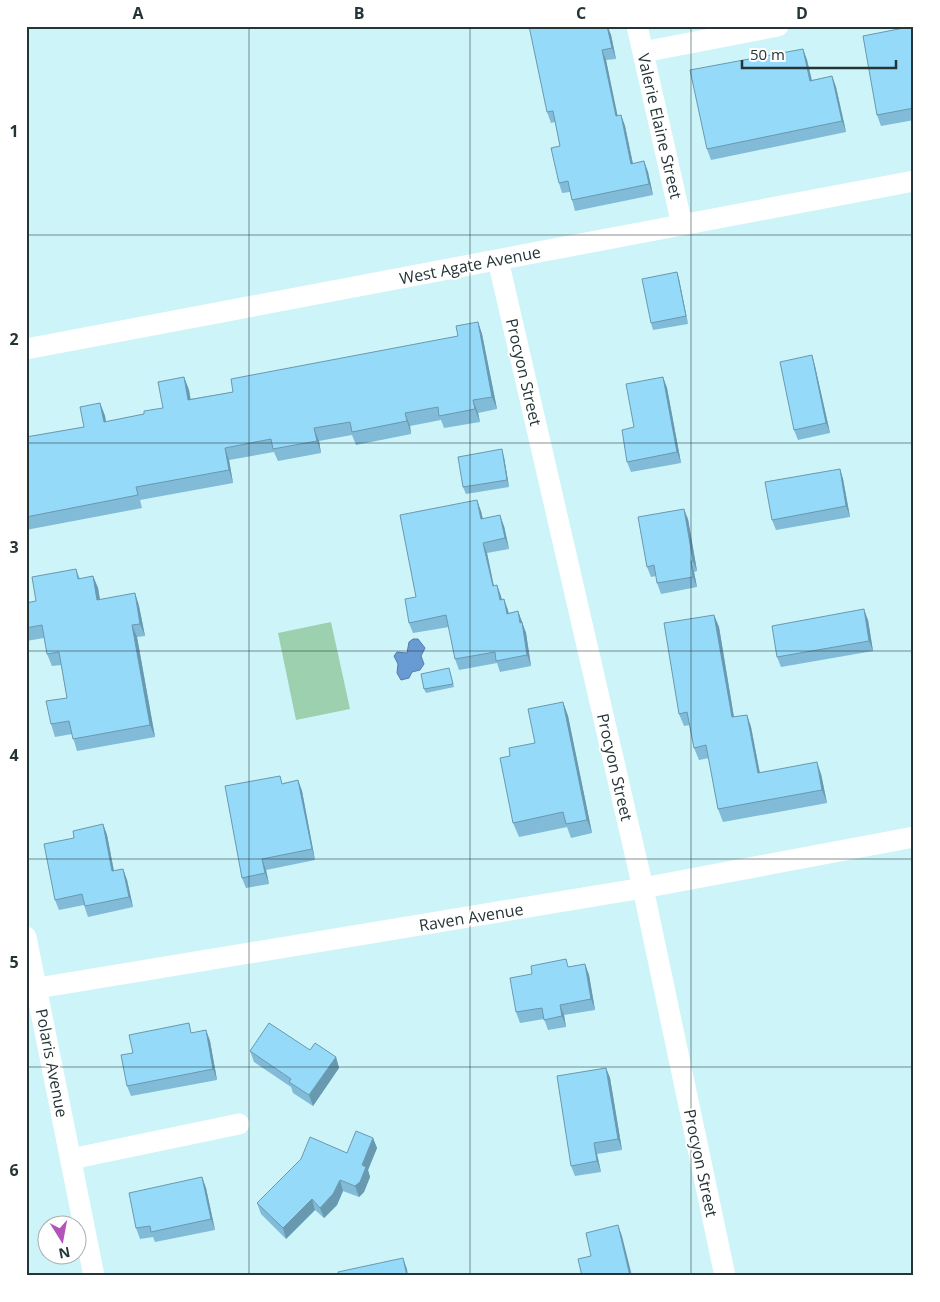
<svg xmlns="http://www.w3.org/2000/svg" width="940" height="1302" font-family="'Open Sans',sans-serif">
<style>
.grass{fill:#9cd0af}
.water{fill:#689bd4;stroke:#547ca5}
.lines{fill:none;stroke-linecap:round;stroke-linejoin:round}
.minor{stroke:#fff;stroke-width:21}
.wall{fill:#81bbd7}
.shaded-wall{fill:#6999af}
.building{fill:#96dafa;stroke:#6999af}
.grid{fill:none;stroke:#253436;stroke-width:1;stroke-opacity:0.55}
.labels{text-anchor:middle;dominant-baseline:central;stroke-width:4;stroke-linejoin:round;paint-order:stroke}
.street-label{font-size:16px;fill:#253436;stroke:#fff}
.neatline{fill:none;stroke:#253436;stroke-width:2}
.grid-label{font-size:16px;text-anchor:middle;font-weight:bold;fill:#253436}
</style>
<rect width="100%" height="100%" fill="#cdf4f8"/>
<path class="grass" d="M331,622L350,709L296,720L278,633Z"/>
<path class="water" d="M413,639H418L425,648L421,656L424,664L420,670L412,672L409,678L401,680L397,673L398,664L394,656L397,652L407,653L409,642Z"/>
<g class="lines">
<path class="minor" d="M637,26L682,225
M643,52L778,26
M498,260L643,888L725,1276
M26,349L914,181
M26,937L94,1276
M26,990L643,888L914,837
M71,1159L239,1124"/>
</g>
<path class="wall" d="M608,26L611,35L616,59L606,60L617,116L621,115L625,126L633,164L644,161L648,172L653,195L575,211L572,200L570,192L562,193L559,183L560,146L555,122L551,123L547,112Z
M914,26V120L881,126L877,115Z
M803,49L807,60L812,80L832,76L836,87L846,132L711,160L707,149Z
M677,272L679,279L688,324L653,330L651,323Z
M478,322L482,334L497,409L478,413L480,422L444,428L441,420L410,426L411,434L356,445L352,435L319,441L321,453L278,461L274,452L229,460L233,483L140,500L142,508L26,530V437L84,427L100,403L105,416L106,422L144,414L163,408L184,377L189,390L190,399L233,392L458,336Z
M812,355L815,366L830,433L798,440L794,430Z
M663,377L667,388L681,463L631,472L627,462L634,427Z
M504,457L509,487L466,494L463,487Z
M840,469L843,479L850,517L776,530L772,520Z
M481,511L483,519L504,526L509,549L487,553L494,586L497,585L502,600L504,599L508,613L518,611L526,633L531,666L500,672L497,663L459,670L455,659L449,627L413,633L409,623L416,597Z
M688,519L697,571L694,572L697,587L661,594L657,583L656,576L651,577L647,567Z
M76,569L80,579L93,576L98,588L100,600L135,593L139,606L145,636L137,637L155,737L77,751L72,734L55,737L51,724L67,698L61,665L52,666L47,654L44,638L26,641V603L36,601Z
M714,615L719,627L734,717L747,715L751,727L760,773L821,774L827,803L723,822L718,809L709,758L699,760L694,748L690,725L684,726L679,714Z
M868,620L873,651L781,667L777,657Z
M449,668L454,687L426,693L424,689Z
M563,702L568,716L592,833L571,838L567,827L519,837L513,823L510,756L535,743Z
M298,780L302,791L315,860L266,870L269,884L246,888L242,878L283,783Z
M103,824L107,835L114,871L123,869L127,880L133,907L88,917L84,905L59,910L55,900L74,838Z
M585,964L589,975L595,1010L564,1015L566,1027L548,1030L544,1019L520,1023L516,1012L569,967Z
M206,1030L210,1041L217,1080L131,1096L127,1086L133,1053L193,1033Z
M310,1050L336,1057L339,1068L313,1106L293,1093L291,1087L254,1062L250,1051Z
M606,1068L610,1078L622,1150L597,1154L601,1172L575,1176L571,1166Z
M373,1138L377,1148L368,1170L370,1177L364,1192L359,1197L343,1191L337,1205L324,1218L315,1210L286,1239L261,1214L257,1203Z
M202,1177L206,1188L215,1230L155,1242L153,1237L140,1239L136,1228Z"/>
<path class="shaded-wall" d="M607,26L611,35L616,59L612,48Z
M803,49L807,60L814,91L810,81Z
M602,50L606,60L620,127L616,116Z
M832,76L836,87L846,132L842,121Z
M621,115L625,126L635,174L631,164Z
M644,161L648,172L653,195L649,184Z
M677,272L679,279L688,324L686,316Z
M478,322L482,334L497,409L492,397Z
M812,355L815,366L830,433L826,423Z
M184,377L189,390L193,412L188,400Z
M663,377L667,388L681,463L677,452Z
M473,400L478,413L480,422L475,409Z
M100,403L105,416L108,435L104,422Z
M405,413L410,426L411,434L407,421Z
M314,428L319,441L321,453L317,441Z
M225,448L229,460L233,483L229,470Z
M502,449L504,457L509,487L507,480Z
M840,469L843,479L850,517L846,506Z
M477,500L481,511L485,530L481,519Z
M684,509L688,519L697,571L693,561Z
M500,515L504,526L509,549L505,538Z
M483,543L487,553L496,597L493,586Z
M691,561L694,572L697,587L693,577Z
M93,576L98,588L102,612L97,600Z
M497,585L501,596L504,611L500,600Z
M135,593L139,606L145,636L140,624Z
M504,599L508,610L511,625L507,614Z
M864,609L868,620L873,651L869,641Z
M518,611L526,633L531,666L527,655Z
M714,615L719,627L736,730L732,717Z
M132,625L137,637L155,737L150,725Z
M563,702L568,716L592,833L587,820Z
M747,715L751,727L762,785L758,773Z
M817,762L821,774L827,803L822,790Z
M298,780L302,791L315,860L312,849Z
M103,824L107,835L116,882L112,871Z
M262,859L266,870L269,884L265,873Z
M123,869L127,880L133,907L129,897Z
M585,964L589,975L595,1010L591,999Z
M560,1005L564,1015L566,1027L562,1016Z
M206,1030L210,1041L217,1080L213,1069Z
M336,1057L339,1068L313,1106L309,1095Z
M606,1068L610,1078L622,1150L618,1139Z
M373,1138L377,1148L368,1170L370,1177L364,1192L359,1197L355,1186L362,1165Z
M594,1143L597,1154L601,1172L597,1161Z
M202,1177L206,1188L215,1230L211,1219Z
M340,1180L343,1191L337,1205L324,1218L320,1208Z
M312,1199L315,1210L286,1239L283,1228Z
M618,1225L622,1236L632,1276H630Z
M403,1258L407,1269L408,1276H407Z"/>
<path class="building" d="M529,26H607L612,48L602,50L616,116L621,115L631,164L644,161L649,184L572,200L568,181L559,183L551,148L560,146L553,111L547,112Z
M914,26V108L877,115L863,36Z
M803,49L810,81L832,76L842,121L707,149L690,70Z
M677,272L686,316L651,323L642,279Z
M478,322L492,397L473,400L475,409L439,416L438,407L405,413L407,421L352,432L350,422L314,428L317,441L273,449L271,439L225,448L229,470L136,487L138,495L26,517V437L84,427L80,407L100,403L104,422L144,414V411L163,408L158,382L184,377L188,400L233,392L231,379L458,336L456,326Z
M812,355L826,423L794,430L780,362Z
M663,377L677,452L627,462L622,430L634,427L626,384Z
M502,449L507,480L463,487L458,457Z
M840,469L846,506L772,520L765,482Z
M477,500L481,519L500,515L505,538L483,543L493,586L497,585L500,600L504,599L507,614L518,611L520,623L522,622L527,655L496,661L495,652L455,659L446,615L409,623L405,599L416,597L400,515Z
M684,509L693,561H691L693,577L657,583L654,565L647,567L638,517Z
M76,569L78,579L93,576L97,600L135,593L140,624L132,625L150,725L73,739L69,721L51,724L46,701L67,698L59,652L47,654L42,625L26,628V603L36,601L32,577Z
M864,609L869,641L777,657L772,626Z
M714,615L732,717L747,715L758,773L817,762L822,790L718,809L706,745L694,748L687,712L679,714L664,623Z
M449,668L453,684L424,689L421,674Z
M563,702L587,820L566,824L563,812L513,823L500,758L510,756L509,748L535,743L528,709Z
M280,776L282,784L298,780L312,849L262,859L265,873L242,878L225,786Z
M103,824L112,871L123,869L129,897L85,906L82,894L55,900L44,844L74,838L73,831Z
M566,959L568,967L585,964L591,999L560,1005L562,1016L544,1020L542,1008L516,1012L510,978L532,974L531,966Z
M189,1023L191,1033L206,1030L213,1069L127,1086L121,1055L133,1053L129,1035Z
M269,1023L310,1050L315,1043L336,1057L309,1095L289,1082L291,1079L250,1051Z
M606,1068L618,1139L594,1143L597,1161L571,1166L557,1076Z
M356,1131L373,1138L362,1165L366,1167L360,1182L355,1186L340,1180L333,1194L320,1208L312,1199L283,1228L257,1203L301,1159L310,1137L347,1153Z
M202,1177L211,1219L151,1232L150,1226L136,1228L129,1193Z
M618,1225L630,1276H582L578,1259L591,1256L586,1233Z
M403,1258L407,1276H339L338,1272Z"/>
<path class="grid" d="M249,26V1276M470,26V1276M691,26V1276M26,235H914M26,443H914M26,651H914M26,859H914M26,1067H914"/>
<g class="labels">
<g class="street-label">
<text transform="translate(660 126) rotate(77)">Valerie Elaine Street</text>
<text transform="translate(470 265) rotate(-11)">West Agate Avenue</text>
<text transform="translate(524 372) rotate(77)">Procyon Street</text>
<text transform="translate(615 767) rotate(77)">Procyon Street</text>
<text transform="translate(471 917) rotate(-9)">Raven Avenue</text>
<text transform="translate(52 1063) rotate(79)">Polaris Avenue</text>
<text transform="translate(701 1163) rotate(78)">Procyon Street</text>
</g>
</g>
<rect width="940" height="1302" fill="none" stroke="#ffffff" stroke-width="55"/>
<g transform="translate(62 1240) rotate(169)"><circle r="24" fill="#ffffff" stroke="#a8aeaf"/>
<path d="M0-4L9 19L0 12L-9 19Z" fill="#b353bb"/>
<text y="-8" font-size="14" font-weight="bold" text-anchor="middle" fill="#253436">N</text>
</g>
<path d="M742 60v8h154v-8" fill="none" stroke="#253436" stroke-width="2.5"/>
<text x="750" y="60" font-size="15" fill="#253436" stroke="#ffffff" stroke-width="4" paint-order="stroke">50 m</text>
<rect x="28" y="28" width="884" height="1246" class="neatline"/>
<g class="grid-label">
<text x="138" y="19">A</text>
<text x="359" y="19">B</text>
<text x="581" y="19">C</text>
<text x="802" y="19">D</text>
<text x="14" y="137">1</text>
<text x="14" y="345">2</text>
<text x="14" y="553">3</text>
<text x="14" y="761">4</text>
<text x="14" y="968">5</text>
<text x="14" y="1176">6</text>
</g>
</svg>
